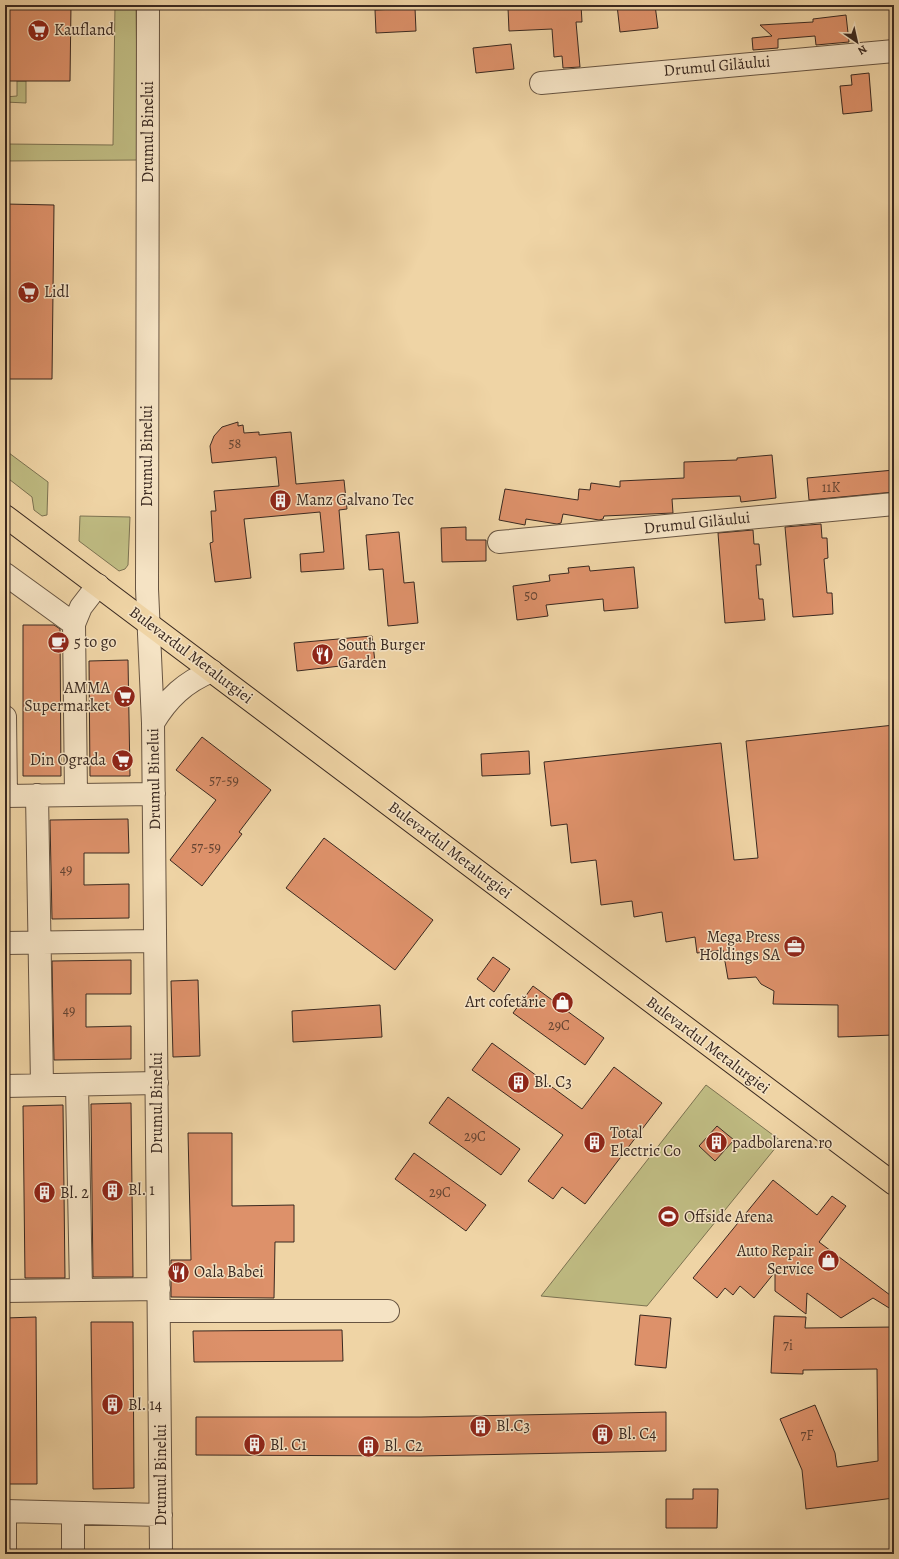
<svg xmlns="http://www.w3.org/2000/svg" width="899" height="1559" font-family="Alegreya,serif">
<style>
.green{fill:#bfbb82;stroke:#7c7251}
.building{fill:#dd916a;stroke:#3a2920}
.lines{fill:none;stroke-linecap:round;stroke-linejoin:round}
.minor-casing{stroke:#675441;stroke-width:24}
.major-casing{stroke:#3a2920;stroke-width:24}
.minor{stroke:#f5e3c4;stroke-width:22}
.major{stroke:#efd4a5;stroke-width:22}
.labels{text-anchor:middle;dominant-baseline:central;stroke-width:3;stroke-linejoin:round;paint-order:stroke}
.number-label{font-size:14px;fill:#634332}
.poi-label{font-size:16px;fill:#3a2920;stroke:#f5e3c4;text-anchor:start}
.street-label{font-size:16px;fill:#3a2920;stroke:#f5e3c4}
</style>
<rect width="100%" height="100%" fill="#efd4a5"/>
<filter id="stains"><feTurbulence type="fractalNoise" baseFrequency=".005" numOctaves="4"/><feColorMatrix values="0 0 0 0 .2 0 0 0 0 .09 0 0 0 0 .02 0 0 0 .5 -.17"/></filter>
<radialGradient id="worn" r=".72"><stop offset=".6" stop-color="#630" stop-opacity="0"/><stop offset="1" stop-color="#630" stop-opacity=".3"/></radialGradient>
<path class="green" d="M115,5H136L138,160L5,161V144L113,145Z
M17,81H26V103L5,102V97L17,96Z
M5,450L48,482L47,515L42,516L34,510L32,497L5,476Z
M80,516L130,517L128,565L125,569L119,571L79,541Z
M706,1085L781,1141L647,1306L541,1296Z"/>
<path class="building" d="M5,5H71L70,81H5Z
M533,5H581L582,22H576L580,67L563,68L562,56L554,57L552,29L509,31L508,8L533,6Z
M617,5H655L658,28L620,32Z
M415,8L416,31L376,33L375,10Z
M846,15L849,42L816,45L815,36L778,39V48L753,50L752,38L772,36L760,25L813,22V19Z
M511,44L514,69L476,73L473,48Z
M869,73L872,111L843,114L840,86L852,85L851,75Z
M5,204L54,205L52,379H5Z
M238,422V426L243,425L244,433L259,432V435L291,432L296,484L344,480L347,509L339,510L344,569L301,572L300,554L324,552L320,512L244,519L251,578L215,582L210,543L213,542L211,511H216L214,491L279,486L276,457L212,463L210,446L214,436L222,427Z
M772,455L776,498L741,502L740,496L672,499L673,513L604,516L603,519L599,520L563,514L561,523L557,524L526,519L525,525L499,520L505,489L578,500L579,489L590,490L591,483L620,487V481L684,478V462L737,460V458Z
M894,470V492L809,500L807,478Z
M821,524L822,538H827L828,558L824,559L827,593H832L833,614L793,617L785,527Z
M466,527V540H486V561L442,562L441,528Z
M753,530L754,544H759L761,565H756L759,599H763L765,620L725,623L718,533Z
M399,532L404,583L414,582L418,623L388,626L383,569L369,570L366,535Z
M589,566L590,571L634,567L638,608L604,611L603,599L546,605L548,616L517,620L513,586L550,581L549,575L569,573L568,568Z
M23,625H54L60,629L61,776H23Z
M372,636L375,662L297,671L294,643Z
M128,660L130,776H90L89,661Z
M894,725V1035L838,1037V1005L773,1004L774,991L761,984L756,977L728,979L723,950L697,953L695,937L666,942L662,912L634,917L632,901L601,905L596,860L571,863L567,824L551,826L544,762L721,743L734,860L758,858L746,741Z
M202,737L271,790L239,832L242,834L202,886L170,860L216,800L176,770Z
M529,751L530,774L482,776L481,754Z
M128,819L129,853H84V885L129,884V918L52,919L50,820Z
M324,838L433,920L395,970L286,888Z
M493,957L510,969L494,992L477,979Z
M131,960V994H86V1027L131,1026V1059L54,1060L52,961Z
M198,980L200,1056L173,1057L171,981Z
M533,986L604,1038L585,1065L513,1013Z
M380,1005L382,1037L293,1042L292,1011Z
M492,1043L582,1109L614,1067L662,1103L585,1204L562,1187L553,1199L528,1181L563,1135L472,1070Z
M448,1097L520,1149L501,1175L429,1123Z
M131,1103L133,1277H93L91,1104Z
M63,1105L65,1278H25L23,1106Z
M717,1126L734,1140L715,1161L699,1146Z
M188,1133H232V1206L294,1205V1242H275L274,1298L171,1297V1260H191Z
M414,1153L486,1205L466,1231L395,1179Z
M773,1180L817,1215L832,1196L846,1206L819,1242L894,1298V1311L873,1298L841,1318L807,1293L806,1314L775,1291V1272L754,1298L740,1286L733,1295L725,1288L717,1298L693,1278Z
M640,1315L671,1318L666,1368L635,1365Z
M774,1316L806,1317L805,1328L894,1327V1498L806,1509L802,1470L780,1419L815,1405L835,1453L837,1467L878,1461L877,1369L803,1370V1374L771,1373Z
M36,1317L37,1484H5V1318Z
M91,1322H133L134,1488L93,1489Z
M342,1330L343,1361L194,1362L193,1331Z
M666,1412V1451L421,1456L196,1455V1417H421Z
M693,1489H718L717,1528H666V1499H693Z"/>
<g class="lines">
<defs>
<path id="minor" d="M148,5L147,589L153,723L161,1554
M541,83L894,51
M499,542L894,504
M5,574L74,624
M5,717L6,796
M153,723C168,698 185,682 212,671
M37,795L42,1085
M76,795L74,624L81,607L98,585
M5,796L154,794
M5,943L155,941
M77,1085L81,1290
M5,1086L157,1083
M5,1291L159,1289
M159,1311H388
M73,1513V1554
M5,1554V1511L161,1515"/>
<path id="major" d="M5,516L894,1184"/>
</defs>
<use href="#minor" class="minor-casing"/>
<use href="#major" class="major-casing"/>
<use href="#minor" class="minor"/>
<use href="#major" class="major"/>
</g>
<defs>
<symbol id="supermarket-disc" viewBox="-11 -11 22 22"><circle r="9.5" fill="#8f2418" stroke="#f5e3c4"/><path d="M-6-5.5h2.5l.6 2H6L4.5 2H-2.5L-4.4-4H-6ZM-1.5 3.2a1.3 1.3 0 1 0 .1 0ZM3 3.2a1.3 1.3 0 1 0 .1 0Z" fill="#fff"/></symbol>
<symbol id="building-disc" viewBox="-11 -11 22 22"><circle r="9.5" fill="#8f2418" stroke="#f5e3c4"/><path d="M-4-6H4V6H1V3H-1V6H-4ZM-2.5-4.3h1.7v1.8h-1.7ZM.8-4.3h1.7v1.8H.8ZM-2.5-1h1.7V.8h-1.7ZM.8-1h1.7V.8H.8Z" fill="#fff"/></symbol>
<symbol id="cafe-disc" viewBox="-11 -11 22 22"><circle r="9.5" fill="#8f2418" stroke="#f5e3c4"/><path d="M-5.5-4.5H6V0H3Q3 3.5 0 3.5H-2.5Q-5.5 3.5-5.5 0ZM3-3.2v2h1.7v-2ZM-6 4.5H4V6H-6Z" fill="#fff"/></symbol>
<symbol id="restaurant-disc" viewBox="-11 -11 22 22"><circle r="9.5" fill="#8f2418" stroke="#f5e3c4"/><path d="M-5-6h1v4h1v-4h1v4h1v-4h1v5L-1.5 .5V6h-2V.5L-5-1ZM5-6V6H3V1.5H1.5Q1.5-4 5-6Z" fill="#fff"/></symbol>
<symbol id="office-disc" viewBox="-11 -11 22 22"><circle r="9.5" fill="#8f2418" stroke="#f5e3c4"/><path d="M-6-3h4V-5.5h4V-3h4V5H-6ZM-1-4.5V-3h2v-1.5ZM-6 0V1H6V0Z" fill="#fff"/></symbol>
<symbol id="shop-disc" viewBox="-11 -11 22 22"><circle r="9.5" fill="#8f2418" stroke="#f5e3c4"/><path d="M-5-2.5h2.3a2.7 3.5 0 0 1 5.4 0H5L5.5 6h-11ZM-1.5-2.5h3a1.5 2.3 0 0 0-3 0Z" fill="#fff"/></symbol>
<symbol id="stadium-disc" viewBox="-11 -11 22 22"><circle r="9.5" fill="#8f2418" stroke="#f5e3c4"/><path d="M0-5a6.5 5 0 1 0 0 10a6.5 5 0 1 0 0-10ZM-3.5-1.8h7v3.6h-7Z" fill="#fff"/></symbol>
</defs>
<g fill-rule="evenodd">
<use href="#supermarket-disc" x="26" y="18" width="25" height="25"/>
<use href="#supermarket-disc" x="16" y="280" width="25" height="25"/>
<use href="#building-disc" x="268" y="488" width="25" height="25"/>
<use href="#cafe-disc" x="46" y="630" width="25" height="25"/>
<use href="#restaurant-disc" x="310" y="642" width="25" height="25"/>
<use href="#supermarket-disc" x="112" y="684" width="25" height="25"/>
<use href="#supermarket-disc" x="110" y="748" width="25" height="25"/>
<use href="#office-disc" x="782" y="934" width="25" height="25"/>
<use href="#shop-disc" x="550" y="990" width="25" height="25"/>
<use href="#building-disc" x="506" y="1070" width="25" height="25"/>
<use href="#building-disc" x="582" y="1130" width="25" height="25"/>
<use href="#building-disc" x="704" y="1130" width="25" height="25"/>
<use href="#building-disc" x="100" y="1178" width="25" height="25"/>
<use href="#building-disc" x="32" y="1180" width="25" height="25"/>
<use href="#stadium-disc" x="656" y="1204" width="25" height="25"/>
<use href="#shop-disc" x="816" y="1248" width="25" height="25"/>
<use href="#restaurant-disc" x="166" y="1260" width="25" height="25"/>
<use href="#building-disc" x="100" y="1392" width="25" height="25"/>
<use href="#building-disc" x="468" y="1414" width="25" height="25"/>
<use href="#building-disc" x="590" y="1422" width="25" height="25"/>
<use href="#building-disc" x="242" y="1432" width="25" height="25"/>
<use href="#building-disc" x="356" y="1434" width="25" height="25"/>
</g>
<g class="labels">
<g class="number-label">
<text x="235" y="443">58</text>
<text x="831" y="487">11K</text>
<text x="531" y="595">50</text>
<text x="224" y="780">57-59</text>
<text x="206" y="847">57-59</text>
<text x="66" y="869">49</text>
<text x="69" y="1010">49</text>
<text x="559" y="1025">29C</text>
<text x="475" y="1136">29C</text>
<text x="440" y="1192">29C</text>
<text x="788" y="1345">7i</text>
<text x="807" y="1435">7F</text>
</g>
<g class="poi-label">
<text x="54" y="30">Kaufland</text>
<text x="44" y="292">Lidl</text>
<text x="296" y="500">Manz Galvano Tec</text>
<text x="74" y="642">5 to go</text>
<text x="338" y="645">South Burger<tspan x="338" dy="18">Garden</tspan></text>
<text x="110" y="688" text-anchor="end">AMMA<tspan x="110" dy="18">Supermarket</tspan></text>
<text x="106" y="760" text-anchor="end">Din Ograda</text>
<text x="780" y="937" text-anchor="end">Mega Press<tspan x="780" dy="18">Holdings SA</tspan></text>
<text x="546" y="1002" text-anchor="end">Art cofetărie</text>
<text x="534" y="1082">Bl. C3</text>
<text x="610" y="1133">Total<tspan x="610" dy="18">Electric Co</tspan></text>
<text x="732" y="1143">padbolarena.ro</text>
<text x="128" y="1190">Bl. 1</text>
<text x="60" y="1193">Bl. 2</text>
<text x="684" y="1217">Offside Arena</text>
<text x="814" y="1251" text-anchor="end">Auto Repair<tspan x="814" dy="18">Service</tspan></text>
<text x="194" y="1272">Oala Babei</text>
<text x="128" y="1405">Bl. 14</text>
<text x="496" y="1426">Bl.C3</text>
<text x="618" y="1434">Bl. C4</text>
<text x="270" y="1445">Bl. C1</text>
<text x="384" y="1446">Bl. C2</text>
</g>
<g class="street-label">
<text transform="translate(717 66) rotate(-5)">Drumul Gilăului</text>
<text transform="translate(148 132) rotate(-90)">Drumul Binelui</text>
<text transform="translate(147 456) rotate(-90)">Drumul Binelui</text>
<text transform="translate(697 523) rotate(-6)">Drumul Gilăului</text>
<text transform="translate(191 655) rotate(37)">Bulevardul Metalurgiei</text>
<text transform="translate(154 779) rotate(-91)">Drumul Binelui</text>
<text transform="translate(450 850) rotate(37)">Bulevardul Metalurgiei</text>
<text transform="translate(708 1045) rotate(37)">Bulevardul Metalurgiei</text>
<text transform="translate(157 1103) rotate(-90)">Drumul Binelui</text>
<text transform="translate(161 1475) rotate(-90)">Drumul Binelui</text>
</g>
</g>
<rect width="899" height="1559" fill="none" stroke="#efd4a5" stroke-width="20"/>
<rect x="6" y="6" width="887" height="1547" fill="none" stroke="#3a2920" stroke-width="2"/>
<rect x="10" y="10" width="879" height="1539" fill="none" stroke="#3a2920"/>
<g transform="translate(857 42) rotate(146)" stroke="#f5e3c4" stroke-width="3" paint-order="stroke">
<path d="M0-3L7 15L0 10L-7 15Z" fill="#3a2920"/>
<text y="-6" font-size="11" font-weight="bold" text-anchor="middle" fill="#3a2920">N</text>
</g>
<rect width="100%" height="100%" filter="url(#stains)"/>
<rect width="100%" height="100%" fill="url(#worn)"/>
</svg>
